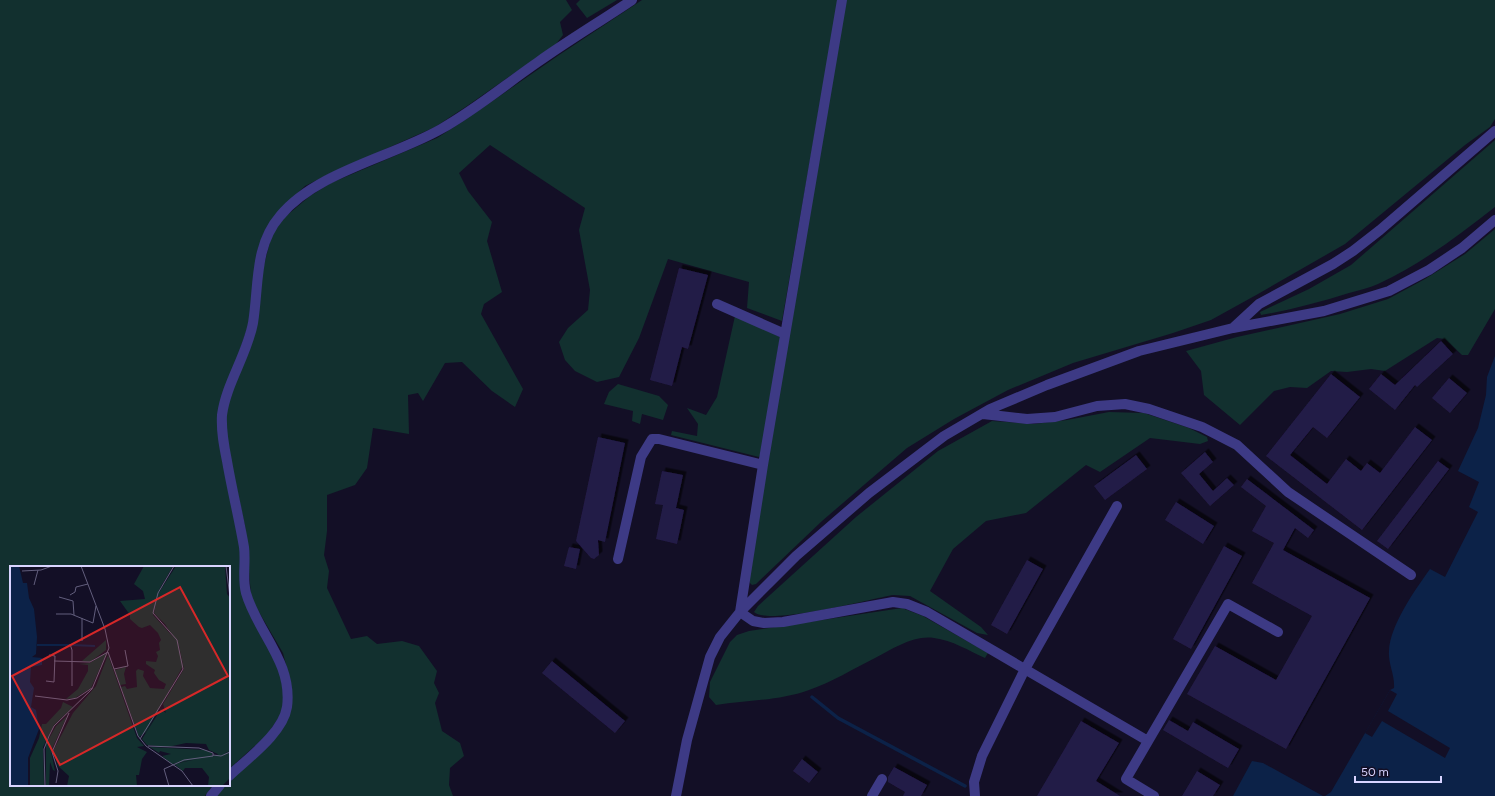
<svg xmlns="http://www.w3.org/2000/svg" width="1495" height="796" font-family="Figtree,sans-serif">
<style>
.green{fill:#12302f}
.water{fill:#0c2248}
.pier{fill:#130f26}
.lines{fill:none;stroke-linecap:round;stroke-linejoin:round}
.stream{stroke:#0c2248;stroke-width:3.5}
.building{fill:#241b47;filter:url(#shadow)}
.minor{stroke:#3d3a85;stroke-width:10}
.inset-river{fill:none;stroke:#0c2248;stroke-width:2}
.inset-road{fill:none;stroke:#625e7d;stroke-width:1}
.view{fill:#d62828;fill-opacity:0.15;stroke:#d62828;stroke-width:2}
.inset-edge{fill:none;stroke:#d9d4ff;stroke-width:2}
</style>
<defs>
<filter id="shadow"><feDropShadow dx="3.5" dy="-3.5" stdDeviation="0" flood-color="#0009"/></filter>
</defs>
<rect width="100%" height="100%" fill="#130f26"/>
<path class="green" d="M0,0H566L572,10L560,22L563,35L556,44L467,106L435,127L327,175L305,186L279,211L265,230L257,252L249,323L219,412L240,548V581L280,672L283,690V704L281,714L267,735L229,769V567H11V785H213L205,796H0Z
M580,0H617L587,18L576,4Z
M642,0H838L782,321L747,308L749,282L668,259L639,338L619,377L597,382L575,371L565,360L559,342L568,328L588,310L590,290L579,230L585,208L490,145L459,173L468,191L492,222L487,241L502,292L484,304L481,314L523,389L515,407L492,391L462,362L445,363L423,401L418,393L408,395L409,434L373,428L367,468L355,485L327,495V531L324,555L329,571L327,588L351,639L367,636L377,644L402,641L419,646L437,671L434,683L439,693L435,703L442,731L460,743L464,756L450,768L449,785L453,796H216L225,785H229V781L241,769L274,740L290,680L283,653L256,607L251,595L245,526L225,435V417L272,234L285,217L310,196L331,183L437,138L465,120L559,55Z
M846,0H1495V119L1490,127L1465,145L1345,244L1258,294L1211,320L1173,333L1073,363L1008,390L954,419L907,448L822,521L756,584L752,585L750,583L748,575Z
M1495,140V207C1458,236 1421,264 1378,284C1369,288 1359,290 1349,293C1320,302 1291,310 1261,315L1260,312L1309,289L1351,265Z
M1495,229V309L1468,355H1462L1445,339L1437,338L1385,371L1371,369L1347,372L1331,371L1307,388L1290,387L1274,391L1240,425L1204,395L1201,371L1186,351L1237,337L1340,314L1388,299L1425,279L1465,254Z
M735,316L780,337L761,453L759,457L671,435L672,431L697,436L698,424L687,408L706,415L717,397Z
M618,384L659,396L668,405L663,420L642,414L640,424L632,421L633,411L604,404L609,392Z
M1109,412L1144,413L1189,428L1207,437L1208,441L1200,444L1150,438L1100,472L1086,465L1026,513L986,521L953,549L930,591L981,627L988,635L977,633L910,596L893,595C871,599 768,626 754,612L758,606L856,517L938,451L992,421L1034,424L1067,420Z
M902,608L923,616L988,653L985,658C969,651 952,640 934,638C913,635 893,649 875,658C853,669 832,682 809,690C779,701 747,700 716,705L709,697L710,682L730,642L737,635L749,631Z"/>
<path class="water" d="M1495,356V796H1325L1331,792L1390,690L1394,688C1395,675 1388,664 1389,651C1390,625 1415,590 1430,569L1445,577L1478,512L1469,507L1479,482L1458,471L1478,428L1486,395L1487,377Z
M1252,761L1263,763L1323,796H1233Z"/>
<path class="pier" d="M1390,690L1397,694L1388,711L1450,748L1445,758L1382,721L1372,737L1365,733Z"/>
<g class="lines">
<path class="stream" d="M812,697L838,718L965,786"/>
</g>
<path class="building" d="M679,268L708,275L688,349L682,347L672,386L650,380Z
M1441,341L1453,354L1417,387L1415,385L1395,410L1369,389L1381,374L1395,385Z
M1331,374L1360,397L1327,438L1313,427L1290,455L1327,484L1346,459L1361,471L1367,463L1380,473L1415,427L1432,440L1362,530L1266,456Z
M1449,378L1467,393L1450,413L1432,398Z
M598,437L625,443L605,542L598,540L599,555L594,559L591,558L576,541Z
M1205,452L1213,462L1199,474L1213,491L1227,478L1234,485L1210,506L1181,473Z
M1136,455L1147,469L1105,500L1094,486Z
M1438,461L1449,469L1388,549L1377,541Z
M662,471L683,475L676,508L684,510L677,544L656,539L663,505L655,504Z
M1247,479L1314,530L1308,538L1295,528L1283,550L1370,598L1286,749L1187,694L1215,646L1276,680L1312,616L1252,583L1274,543L1252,531L1266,506L1241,487Z
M1176,502L1214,526L1203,544L1165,520Z
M1224,546L1242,556L1191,649L1173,639Z
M569,547L580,549L576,569L564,566Z
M1027,560L1043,569L1007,634L991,625Z
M552,661L625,721L615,733L542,673Z
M1169,720L1188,731L1193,722L1239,749L1228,768L1163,730Z
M1081,721L1119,743L1096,781L1120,796H1037Z
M802,759L818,772L809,783L793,771Z
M894,767L927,785L921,796H903L905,792L888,782V777Z
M1197,771L1220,785L1213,796H1182Z"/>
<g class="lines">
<path class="minor" d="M717,304L785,334
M1233,328L1259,304L1333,264L1353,251L1380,230L1495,131
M983,414L1027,419L1055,417L1097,406L1125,404L1149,409L1202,427L1237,445L1288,492L1411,575
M618,559L641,457L652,439H659L763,465
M740,612L763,465L842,0
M740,612L753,621L764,623L783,622L893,602L907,604L927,612L1148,741
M229,776C248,758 283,733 287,707C293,662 257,632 246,593C242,578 246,562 244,547C239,518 232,490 227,461C224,446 221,431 222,415C226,384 247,355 253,323C259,286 254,246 280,216C316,172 392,157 441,129C475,110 506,84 538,62C569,40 601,21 632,0
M211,796L220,785
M676,796L687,740L710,657L720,637L740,612L796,556L869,493L944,436L990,409L1047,385L1139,351L1233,328L1324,311L1389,291L1429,270L1462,248L1495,220
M872,796L882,779
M975,796L974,782L982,756L1025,669L1117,506
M1154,796L1126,779L1228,604L1278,632"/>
</g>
<g transform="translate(10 566)">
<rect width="220" height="220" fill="#130f26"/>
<path d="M134,0H163L150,22L143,49L167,75L173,100L136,166L129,171L111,121L115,120L117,123L127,121L126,105L128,103L134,105L133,110L140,122L154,123L156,118L149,114L144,107L145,104L136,98V95L146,96L148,90L146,86L150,84L149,77L151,74L148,67L140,59L132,62L129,61L120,53V49L110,35L135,33L133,25L124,18ZM166,0H215L217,28L220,32V185L210,189L199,184L196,178L176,177L158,181L137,179L132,173L151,143L156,147L153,138L174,103L169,80L155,58L144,47L148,28ZM96,74V84L80,96L72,95ZM97,86L81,122L65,132L56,133L68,123L78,105V99L69,98L80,97ZM98,89L127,172L134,180L127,181L137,186L132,193L129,209H126L127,220H57L59,210L48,200L43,185L63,147L86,120ZM116,101L114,108L116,118L110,119L105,104ZM53,136L63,141L44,159L33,181L34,220H20V192L29,172L32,158H36L51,142ZM57,150L41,185L45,205L43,204L40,196L39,220H36V178L46,160ZM140,181L196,184L202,187V190L162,198L152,190L161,188L150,185L149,187ZM220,186V212L212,220H198L199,211L192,202H175L173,205L164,198Z" fill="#12302f"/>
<path d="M0,0H9L13,17H17L19,32L24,43L27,71L26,88L22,91L32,92V99L21,101L20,116L24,122L21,141L26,144L29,163L18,192V220H0Z" fill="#0c2248"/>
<path class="inset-river" d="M27,79H59M62,79L85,80"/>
<path class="inset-road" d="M216,0L220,31M12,5L31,4L42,0M24,19L28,4M60,29L65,26L66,21L78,18M49,31L63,35L64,49M46,48H61L83,57L86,40M72,75V52M60,78L62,84V120M98,86L128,170L136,180L172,205L183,220M44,95L80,96L98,86M104,103L118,100L115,84M36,115L44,116L45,90L39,89M25,130L57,134L67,132L82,122M130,173L173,103L167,74L143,47L148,27L164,0M138,180L189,182L203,187V190L174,194L154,203L159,220M203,189L211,190L220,186M46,217L48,205L42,186L59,147M35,220L34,183L39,170L44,160L82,123L99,82L95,63L71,0"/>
<path class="view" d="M170,21L218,110L50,199L2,110Z"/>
<rect width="220" height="220" class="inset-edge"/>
</g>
<path d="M1355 776v6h86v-6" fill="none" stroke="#d9d4ff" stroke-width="2"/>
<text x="1361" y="776" font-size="12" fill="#d9d4ff" stroke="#130f26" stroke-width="3" paint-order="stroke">50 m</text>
</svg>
